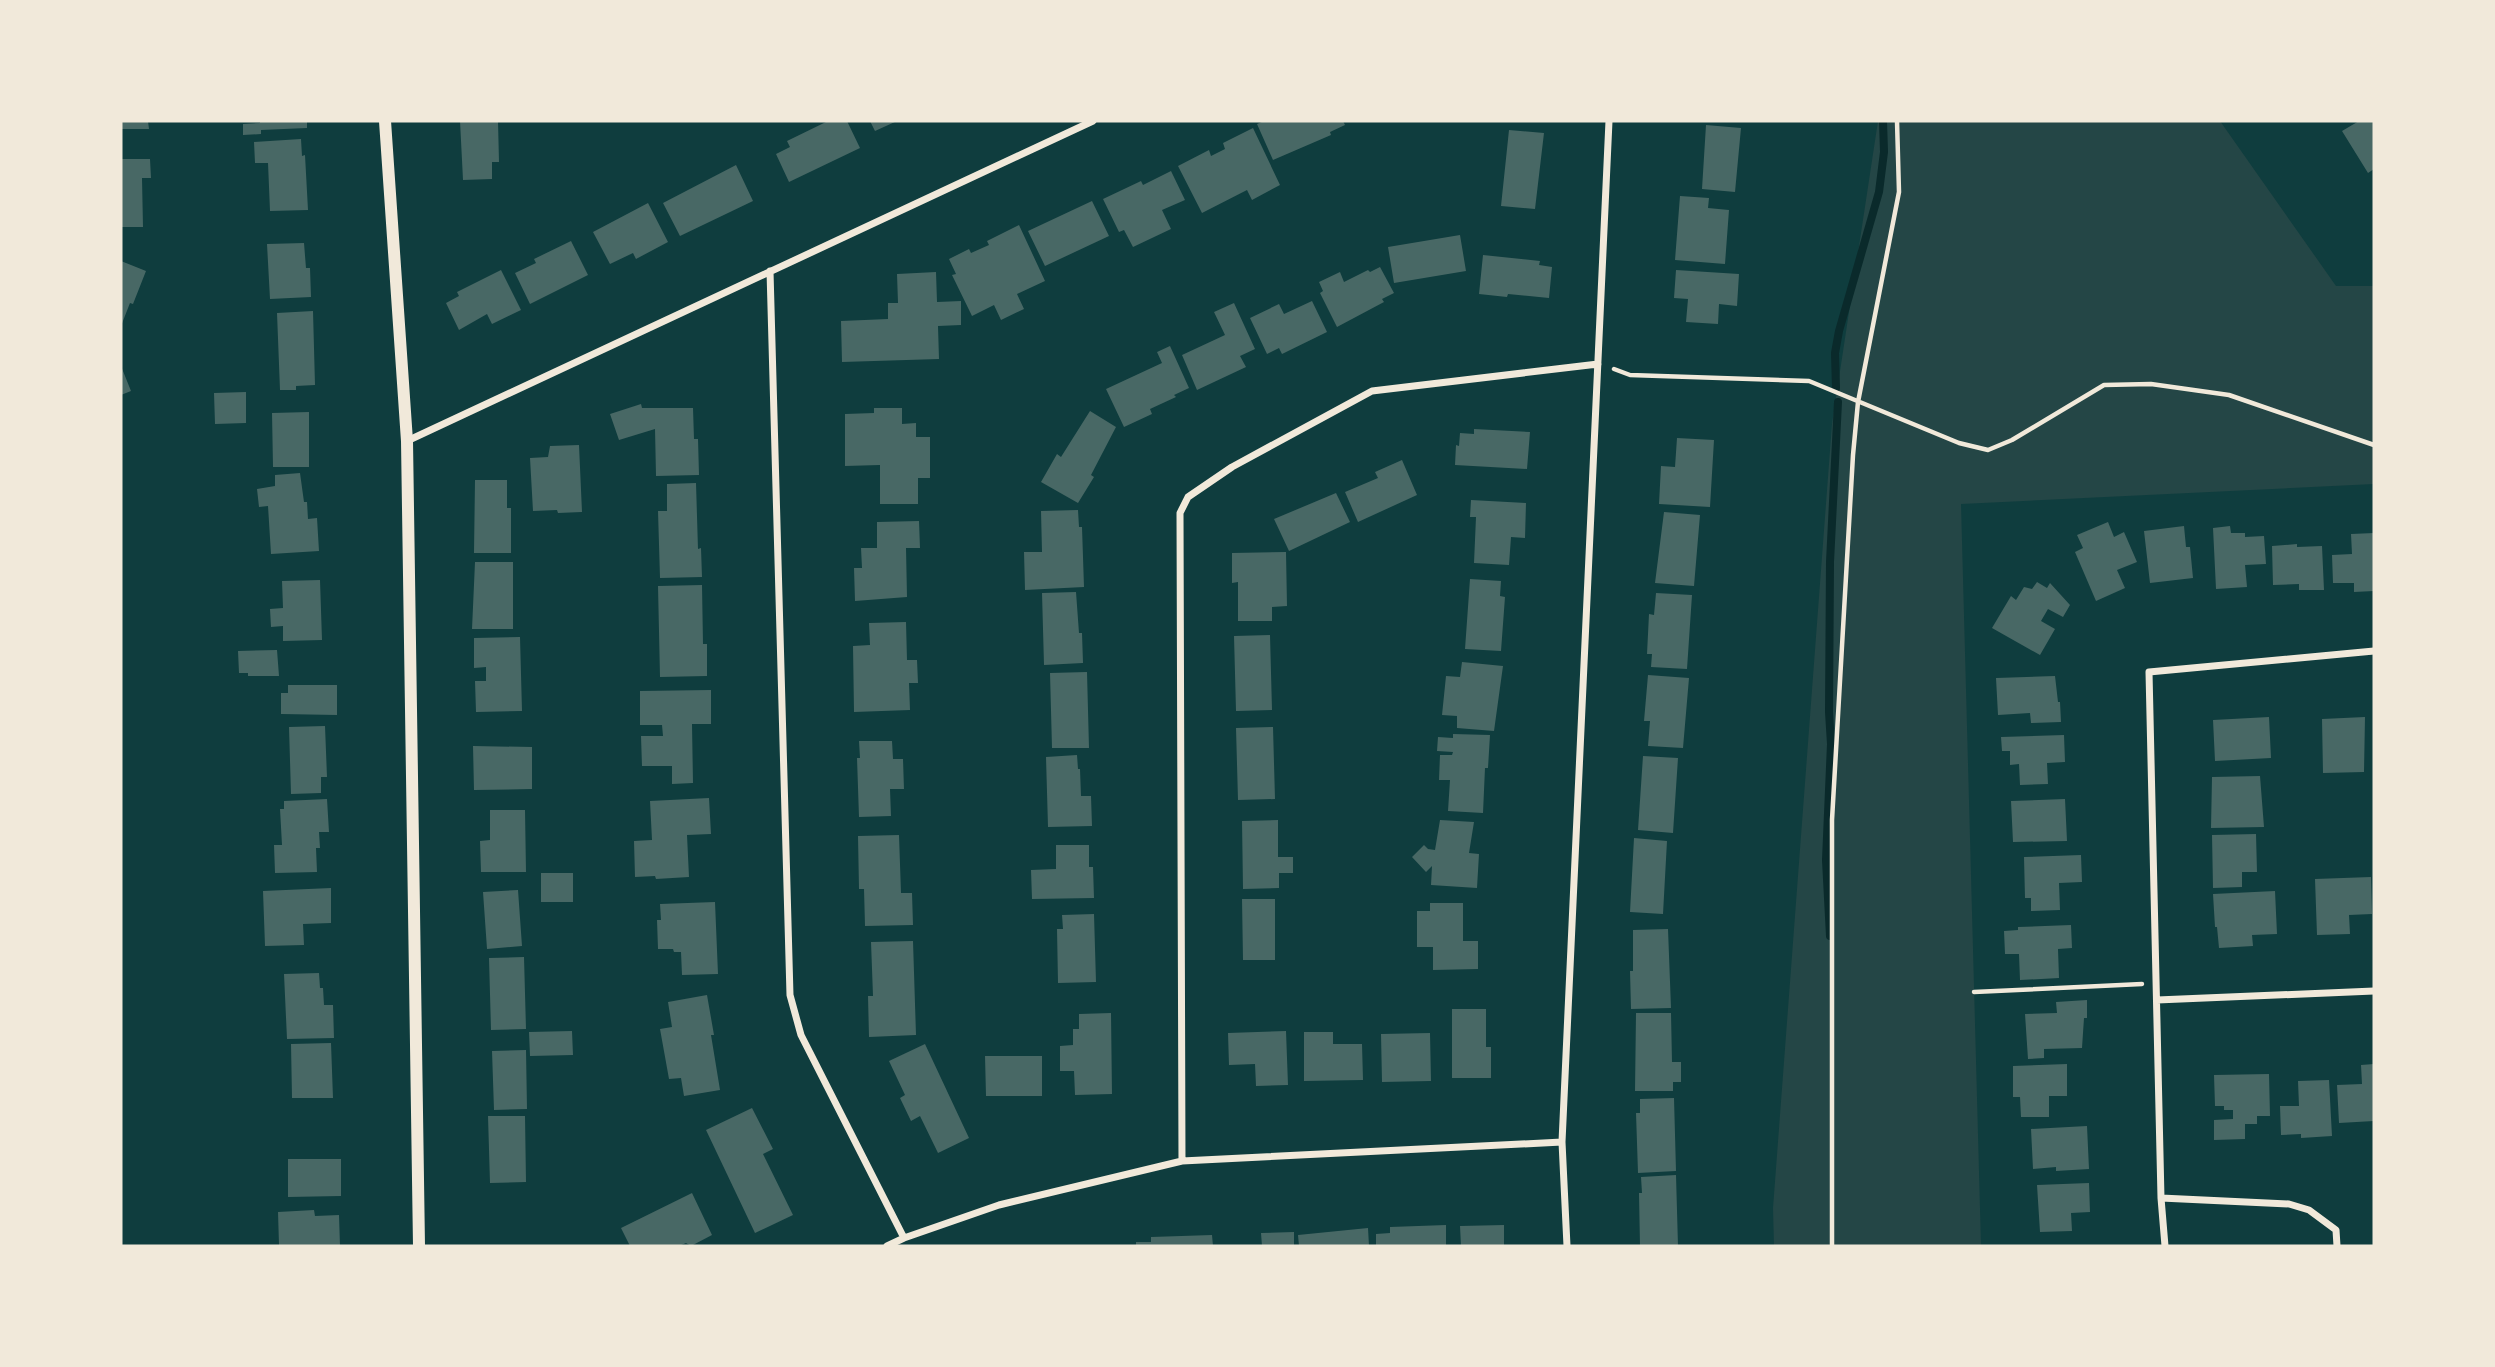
<svg xmlns="http://www.w3.org/2000/svg" width="2495" height="1367" font-family="'Fira Sans Condensed',sans-serif">
<style>
.green{fill:#244646}
.lines{fill:none;stroke-linecap:round;stroke-linejoin:round}
.stream{stroke:#0a2a2b;stroke-width:8}
.building{fill:#486865}
.path{stroke:#f1e9da;stroke-width:4.5}
.minor{stroke:#f1e9da;stroke-width:7}
.tertiary{stroke:#f1e9da;stroke-width:12}
</style>
<rect width="100%" height="100%" fill="#0f3d3e"/>
<path class="green" d="M1878,121H2220L2336,286H2374V484L1961,504L1981,1246H1774L1773,1208L1832,424Z"/>
<g class="lines">
<path class="stream" d="M1836,388L1835,353L1839,331L1879,192L1884,152L1883,121
M1830,936L1826,860L1831,744L1829,712L1830,562L1838,402"/>
</g>
<path class="building" d="M121,121H148L149,129H121Z
M260,121H307V128L261,130V134L243,135V124L260,123Z
M460,121H498L499,162H492V179L463,180Z
M828,121H847L860,148L789,182L776,154L790,147L787,141Z
M870,121H897L875,131Z
M1264,121H1343L1345,125L1330,132L1331,135L1273,160L1257,124Z
M2359,121H2374V169L2368,173L2342,131Z
M1706,125L1741,128L1735,192L1702,189Z
M1253,128L1280,185L1252,200L1247,190L1202,213L1178,166L1209,150L1211,156L1225,149L1223,143Z
M1509,130L1544,133L1535,209L1501,206Z
M301,139L302,156L305,155L308,210L270,211L268,163H255L254,142Z
M121,159H150L151,178H142L143,227H121Z
M736,165L753,201L680,236L663,203Z
M1171,171L1185,200L1162,210L1171,229L1133,247L1124,230L1119,232L1103,199L1141,181L1143,185Z
M1680,196L1709,198L1708,208L1729,210L1725,264L1675,260Z
M1092,201L1109,236L1045,266L1028,231Z
M648,203L668,242L636,259L633,253L610,264L593,232Z
M1019,225L1045,281L1017,294L1024,309L1001,320L994,305L972,316L952,275L956,274L949,259L969,249L971,253L989,245L987,241Z
M1460,235L1466,271L1394,283L1388,247Z
M571,241L588,275L530,304L515,273L536,263L534,259Z
M304,243L306,268H310L311,297L270,299L267,244Z
M1483,255L1540,261L1539,265L1552,267L1549,298L1508,294L1507,297L1479,294Z
M121,261L146,271L133,304L130,303L121,326Z
M1380,267L1394,293L1382,299L1384,302L1337,327L1320,293L1323,291L1319,282L1340,272L1344,282L1368,270L1370,272Z
M501,270L521,310L492,324L487,314L459,330L446,303L459,296L457,292Z
M1676,270L1739,274L1737,306L1719,304L1718,324L1686,322L1688,299L1674,298Z
M936,272L937,302L961,301V325L938,326L939,359L842,362L841,321L888,319V303H898L897,274Z
M1312,301L1327,332L1282,354L1279,348L1267,354L1250,318L1279,304L1284,314Z
M1234,303L1255,349L1240,356L1246,367L1197,390L1182,355L1225,335L1214,312Z
M313,311L315,385L296,386V390H280L277,313Z
M1170,346L1189,388L1174,395L1176,397L1150,409L1152,414L1124,427L1106,389L1162,363L1157,352Z
M121,366L131,391L121,395Z
M246,392V423L215,424L214,393Z
M641,404L642,408H693L694,439H698L699,475L656,476L655,429L619,440L610,414Z
M874,408H902V424L916,423V437H930V478H918V504H880V465L845,466V414L874,413Z
M1090,411L1116,427L1091,475L1094,477L1078,503L1041,482L1057,454L1061,457Z
M309,412V467H273L272,413Z
M1474,429L1530,432L1527,469L1455,465L1456,445L1459,446L1460,433L1474,434Z
M1677,438L1714,440L1710,507L1659,504L1661,466L1675,467Z
M579,445L582,512L558,513L557,510L533,511L530,458L548,457L550,446Z
M1402,460L1417,495L1358,522L1345,492L1378,478L1375,472Z
M300,473L304,502H307L308,519L317,518L319,551L271,554L268,506L259,507L257,489L275,486V475Z
M475,480H507V508H511V553H474Z
M696,483L698,549L701,548L702,577L660,578L658,511H667V484Z
M1336,493L1350,522L1289,551L1274,519Z
M1471,500L1526,503L1525,538L1511,537L1509,565L1474,563L1476,517H1470Z
M1078,510L1079,527H1082L1084,587L1025,590L1024,552H1042L1041,511Z
M1664,512L1700,515L1694,586L1655,583Z
M919,521L920,548H906L907,597L855,601L854,568H862L861,548H877V522Z
M2108,522L2114,537L2124,532L2137,562L2117,570L2125,588L2096,601L2075,552L2083,548L2077,535Z
M2184,526L2186,547H2190L2193,578L2150,583L2144,531Z
M2230,526L2231,533H2245V537L2264,536L2266,564L2245,565L2247,587L2216,589L2213,528Z
M2374,533V591L2354,592V583H2333L2332,555L2352,554L2351,534Z
M2297,544V547L2322,546L2324,590H2299V584L2273,585L2272,546Z
M1286,552L1287,606L1272,607V621H1238V582L1232,583V553Z
M475,562H513V629H472Z
M1470,579L1501,581L1500,596L1505,597L1501,651L1465,649Z
M320,580L322,640L283,641V626L271,627L270,609L283,608L282,581Z
M2037,582L2047,588L2050,583L2070,605L2063,617L2048,609L2041,621L2055,629L2040,655L1992,628L2011,596L2016,600L2024,587L2032,589Z
M702,585L703,644H707V676L660,677L658,586Z
M1076,592L1079,633H1082L1083,663L1044,665L1042,593Z
M1656,593L1692,595L1687,669L1651,667L1652,654H1647L1649,614L1654,615Z
M906,622L907,660H917L918,683H909L910,710L854,712L853,646L870,645L869,623Z
M1270,635L1272,710L1236,711L1234,636Z
M520,637L522,711L476,712L475,681H486V667L474,668V638Z
M277,650L279,676H248V673H239L238,651Z
M1462,662L1503,666L1494,731L1457,728V716L1442,715L1446,676L1460,677Z
M1087,672L1089,748H1052L1050,673Z
M1648,675L1689,678L1683,748L1648,746L1650,721H1644Z
M2055,676L2058,702H2060L2061,722L2031,723L2030,713L1998,715L1996,678Z
M288,685H337V715L281,714V693H288Z
M711,690V724H692L693,783L672,784V766H642L641,736H663L662,725H640V691Z
M2269,717L2271,758L2215,761L2213,720Z
M2365,717L2364,772L2323,773L2322,719Z
M325,726L327,777H321V793L291,794L289,727Z
M1273,727L1275,799L1238,800L1236,728Z
M1453,734L1490,735L1488,768H1485L1483,813L1448,811L1450,780H1439L1440,755H1452L1453,752L1437,751L1438,737L1453,738Z
M2064,735L2065,762L2047,763L2048,784L2020,785L2019,764L2010,765V751H2002L2001,737Z
M859,741H892L893,759H903L904,789H890L891,816L859,817L857,758H860Z
M473,746L532,747V789L474,790Z
M1077,755L1078,769H1080L1081,796H1091L1092,826L1048,827L1046,757Z
M1643,756L1678,758L1673,833L1638,830Z
M2260,776L2264,827L2211,828L2212,777Z
M709,798L711,834L687,835L689,877L656,879L655,876L635,877L634,841L652,840L650,801Z
M327,799L329,832H319L320,848H316L317,872L275,873L274,845H282L280,809H284V801Z
M2065,799L2067,841L2013,842L2011,801Z
M490,810H525L526,872H481L480,841L490,840Z
M1278,820V857H1293V873H1279V888L1243,889L1242,821Z
M1440,820L1474,822L1469,853L1479,854L1477,888L1431,885L1432,866L1426,872L1412,857L1424,845L1428,849L1435,850Z
M2256,834L2257,872H2242V887L2213,888L2212,835Z
M899,835L901,893H912L913,925L865,926L864,889H859L858,836Z
M1634,838L1667,841L1663,914L1630,912Z
M1056,845H1089V867H1093L1094,898L1032,899L1031,870L1056,869Z
M2081,855L2082,882L2059,883L2060,910L2031,911V898H2025L2024,857Z
M541,873H573V902H541Z
M2371,877L2372,914L2349,915L2350,934L2317,935L2315,879Z
M331,888V923L303,924L304,945L265,946L263,891Z
M518,890L522,946L487,949L483,892Z
M2275,891L2277,934L2252,935L2253,946L2219,948L2217,927H2215L2213,894Z
M1242,899H1275V960H1243Z
M715,902L718,974L682,975L681,952H674L673,949H658L657,920H661L660,904Z
M1430,903H1463V941H1478V969L1433,970V947H1417V911H1430Z
M1094,914L1096,982L1058,983L1057,929H1063L1062,915Z
M2071,925L2072,948L2058,949L2059,978L2020,980L2019,954H2005L2004,931L2018,930V927Z
M1668,929L1671,1008L1631,1009L1630,971H1633V930Z
M913,941L916,1035L869,1037L868,996H873L871,942Z
M524,957L526,1029L491,1030L489,958Z
M319,973L320,988H323L324,1005H333L334,1038L287,1039L284,974Z
M707,995L714,1035H711L720,1090L684,1096L681,1078L669,1079L660,1029L672,1027L668,1002Z
M2087,1000V1018H2084L2082,1048L2044,1049V1058L2028,1059L2025,1014L2057,1013L2056,1002Z
M1452,1009H1486V1047H1491V1078H1452Z
M1111,1013L1112,1094L1075,1095L1074,1071H1060V1046L1073,1045V1029H1079V1014Z
M1636,1013H1671L1672,1062H1681V1082H1673V1091H1635Z
M572,1031L573,1055L530,1056L529,1032Z
M1286,1031L1288,1085L1256,1086L1255,1064L1229,1065L1228,1033Z
M1304,1032H1333V1044H1362L1363,1080L1304,1081Z
M1430,1033L1431,1081L1382,1082L1381,1034Z
M331,1043L333,1098H292L291,1044Z
M925,1044L969,1138L938,1153L920,1116L911,1121L900,1098L905,1095L889,1061Z
M526,1050L527,1109L494,1110L492,1051Z
M985,1056H1042V1096H986Z
M2067,1064V1096H2049V1117H2021L2020,1097H2013V1066Z
M2374,1064V1121L2339,1123L2337,1085L2362,1084L2361,1065Z
M2269,1074L2270,1116H2257V1124H2245V1139L2214,1140V1120L2233,1119V1110H2224V1106H2215L2214,1075Z
M2329,1080L2332,1136L2301,1138V1134L2281,1135L2280,1106H2299L2298,1081Z
M1674,1098L1676,1171L1638,1173L1636,1113H1640V1099Z
M752,1108L773,1149L763,1154L793,1215L755,1233L706,1130Z
M488,1116H525L526,1182L490,1183Z
M2087,1126L2089,1169L2056,1171V1167L2033,1169L2031,1129Z
M288,1159H341V1196L288,1197Z
M1676,1175L1678,1246H1640L1639,1193H1642L1641,1177Z
M2089,1183L2090,1212L2071,1213L2072,1231L2040,1232L2037,1185Z
M692,1193L712,1235L691,1246L686,1243L679,1246H630L621,1228Z
M314,1210L315,1216L339,1215L340,1246L279,1245L278,1212Z
M1446,1225V1246H1376V1234L1390,1233V1227Z
M1504,1225V1246H1461L1460,1226Z
M1368,1228L1369,1246H1299L1298,1235Z
M1294,1232V1246H1262L1261,1233Z
M1212,1235L1213,1246H1136V1242H1151V1237Z"/>
<g class="lines">
<path class="path" d="M1614,369L1630,375L1809,381L1959,443L1988,450L2012,440L2104,385L2151,384L2229,395L2374,445
M1974,992L2142,984
M1832,1246V820L1853,455L1858,402L1899,192L1897,121"/>
<path class="minor" d="M770,271L790,995L801,1035L904,1238
M407,441L1093,121
M2157,1000L2374,991
M1182,1161L1180,513L1188,497L1232,467L1372,391L1598,364
M2161,1198L2289,1204L2309,1210L2336,1230L2337,1246
M887,1246L904,1238L999,1205L1182,1161L1562,1142
M1567,1246L1562,1142L1609,121
M2165,1246L2161,1198L2149,672L2374,651"/>
<path class="tertiary" d="M385,121L407,441L419,1246"/>
</g>
<rect width="2495" height="1367" fill="none" stroke="#f1e9da" stroke-width="245"/>
</svg>
